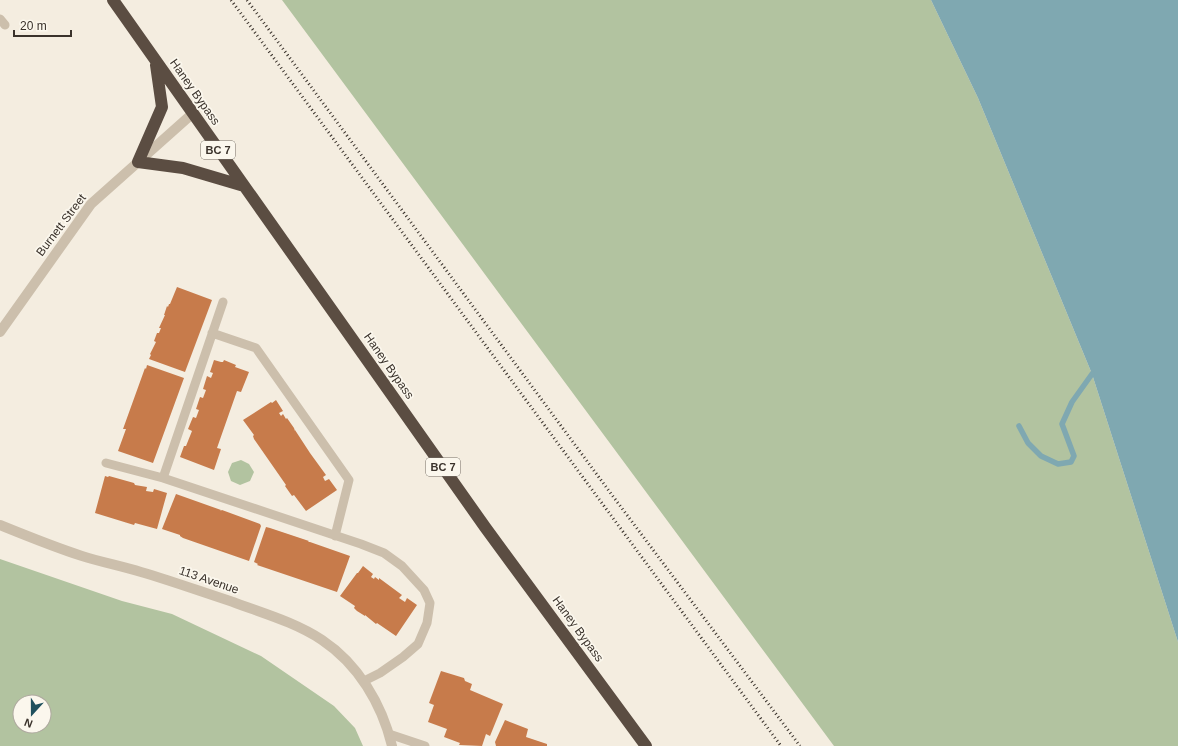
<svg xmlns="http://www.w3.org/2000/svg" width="1178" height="746" font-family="Arial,sans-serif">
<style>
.green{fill:#b2c3a0;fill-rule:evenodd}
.water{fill:#7fa8b1}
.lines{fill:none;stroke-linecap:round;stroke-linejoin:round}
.stream{stroke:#7fa8b1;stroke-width:5.5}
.building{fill:#c77b4b}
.lane{stroke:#ccbfac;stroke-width:9}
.street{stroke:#ccbfac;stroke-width:10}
.highway{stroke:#5b4d42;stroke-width:12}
.rail{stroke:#3a322b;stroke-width:3;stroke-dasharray:1 3;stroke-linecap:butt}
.labels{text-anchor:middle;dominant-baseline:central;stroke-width:3.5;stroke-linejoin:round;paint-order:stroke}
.shield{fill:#fbf7ed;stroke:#746d65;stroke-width:1}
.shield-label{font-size:11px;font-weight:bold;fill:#3a322b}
.street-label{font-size:12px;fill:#3a322b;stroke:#fbf7ed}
</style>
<rect width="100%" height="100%" fill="#f4ede0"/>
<path class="green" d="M282,0H931L978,98L1092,374L1178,642V746H834Z
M241,460L249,464L254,472L250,481L240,485L231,481L228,472L232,463Z
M0,559L122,601L172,614L261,656L334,706L355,728L363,746H0ZM20,702H44V726H20Z"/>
<path class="water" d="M931,0H1178V642L1092,374L978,98Z"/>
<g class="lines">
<path class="stream" d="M1019,426L1028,443L1041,456L1058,464L1071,462L1074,456L1062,424L1072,402L1092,374"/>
</g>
<path class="building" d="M177,287L212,300L185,372L149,359L151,355L150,354L156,342L154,341L157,333H159L161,328H159L165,315H164L167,306L168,307L169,304H170Z
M214,360L221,362H223L224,360L236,365L235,367L249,372L241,392L237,391L217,448L221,449L214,470L180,457L184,446H186L192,431L188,429L193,417L196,418L199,410L196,409L200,397L203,398L206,390L203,389L207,376L211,378L213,373L210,372Z
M147,365L184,378L153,463L118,451L126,429H123L145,368L146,369Z
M276,400L283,411L279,413L281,416L283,414L286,419L287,418L294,428L295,431V430L310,453L326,475L323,477L325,481L329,479L337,490L306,511L294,495L292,496L285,486L286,485L254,439L253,436L254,435L243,420L271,402L272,403Z
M105,476L108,477L109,476L134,483L135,485L147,487L146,491L153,492L154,489L167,493L157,529L135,523L134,525L95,513Z
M176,494L221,510L220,511L222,510L260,524L261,526L249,561L183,538L180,536V535L162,529Z
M266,527L270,528L309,541L308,542H310L350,556L337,592L257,565L258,564L254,562Z
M363,566L373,574L371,577L374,579L375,577L379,580V578L402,595L399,598L405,602L407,598L417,605L396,636L377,623L376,624L365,615V616L357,611L354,608L355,606L340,596L357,573H358Z
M441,671L464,678L465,681L472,684L470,690L503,704L490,736L486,734L482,746L459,745L460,743L444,737L447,729L428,722L434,705L429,703Z
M505,720L528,729L526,737L547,744V746H496L495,742Z"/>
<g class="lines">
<path class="lane" d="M0,19L5,25
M223,302L163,478L361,544L384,553L402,566L424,590L430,603L427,623L418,644L403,657L380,673L364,681
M212,333L256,348L349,480L335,536
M106,463L163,478
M389,734L425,746"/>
<path class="street" d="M0,332L91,204L192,114
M0,525C27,536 54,547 82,556C101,562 121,566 141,572C172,581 202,592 233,602C262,613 295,622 322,640C358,664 382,704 392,746"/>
<path class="highway" d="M113,0L485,527L646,746
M156,65L162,107L138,162L183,168L244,186"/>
<path class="rail" d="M231,0L781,746
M247,0L612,495L800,746"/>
</g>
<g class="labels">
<g class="shield">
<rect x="201" y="141" width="34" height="18" rx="3"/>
<rect x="426" y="458" width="34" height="18" rx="3"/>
</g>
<g class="shield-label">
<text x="218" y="150">BC 7</text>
<text x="443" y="467">BC 7</text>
</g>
<g class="street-label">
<text transform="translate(195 92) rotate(55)">Haney Bypass</text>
<text transform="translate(61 225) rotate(-53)">Burnett Street</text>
<text transform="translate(389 366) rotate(55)">Haney Bypass</text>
<text transform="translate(209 580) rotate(19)">113 Avenue</text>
<text transform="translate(578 629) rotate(54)">Haney Bypass</text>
</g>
</g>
<g transform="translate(32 714) rotate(201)"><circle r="19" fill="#fbf7ed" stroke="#aea89f"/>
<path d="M0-3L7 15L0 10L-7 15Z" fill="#1f505d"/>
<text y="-6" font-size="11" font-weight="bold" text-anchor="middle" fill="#3a322b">N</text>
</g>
<path d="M14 30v6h57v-6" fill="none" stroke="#3a322b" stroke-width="2"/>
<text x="20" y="30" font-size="12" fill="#3a322b" stroke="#fbf7ed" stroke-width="3" paint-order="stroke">20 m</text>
</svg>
